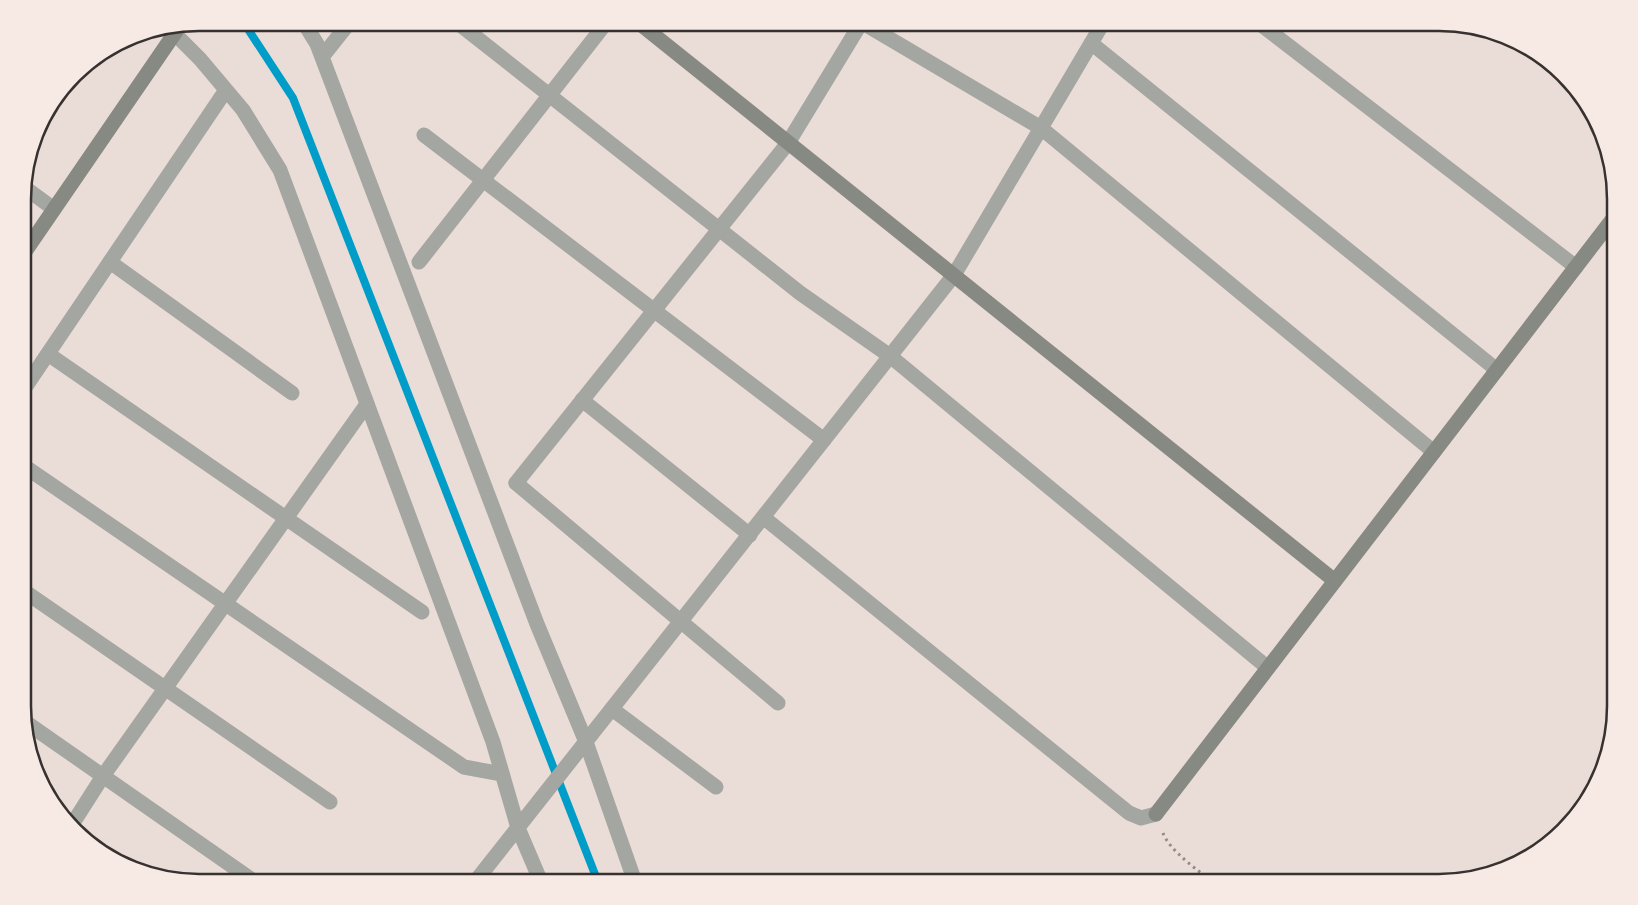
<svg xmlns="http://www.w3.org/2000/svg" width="1638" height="905" font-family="'Archivo Narrow',sans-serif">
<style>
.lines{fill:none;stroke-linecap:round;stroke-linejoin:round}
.stream{stroke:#009dc9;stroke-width:8}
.path{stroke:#948a86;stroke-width:3;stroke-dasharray:2.5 4;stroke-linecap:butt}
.lane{stroke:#a4a6a1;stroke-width:15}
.street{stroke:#a4a6a1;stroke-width:15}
.secondary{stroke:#878a82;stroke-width:15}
.rim{fill:none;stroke:#37312f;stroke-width:2.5}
</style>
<rect width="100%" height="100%" fill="#eadcd6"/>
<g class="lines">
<path class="stream" d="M244,23L293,98L598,882"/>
<path class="path" d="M1163,833C1169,850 1199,872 1214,882"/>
<path class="lane" d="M458,23L800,293L890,356L1268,668
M424,135L824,440
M110,262L292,393
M48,354L422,612
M582,400L750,535
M24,466L464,767L502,774
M516,483L778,703
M24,591L330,802
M612,709L716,787
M24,721L255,882
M73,823L103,776L367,404"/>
<path class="street" d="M304,23L317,44L537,624L586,742L635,882
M863,23L1041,128L1434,452
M1259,23L1576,267
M174,33L200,59L243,110L280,170L493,742L518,828L541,882
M1091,43L1497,370
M322,57L349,23
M24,187L54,209
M419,262L606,23
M24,389L226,90
M516,483L788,143L861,23
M763,517L1129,813L1141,818L1156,814
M475,882L954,275L1103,23"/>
<path class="secondary" d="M639,23L1335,581
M24,253L179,27
M1156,814L1615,216"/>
</g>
<path d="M0 0H1638V905H0ZM199 31H1439A168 168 0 0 1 1607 199V706A168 168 0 0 1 1439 874H199A168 168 0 0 1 31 706V199A168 168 0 0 1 199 31Z" fill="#f7e9e3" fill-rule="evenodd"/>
<path class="rim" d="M199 31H1439A168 168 0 0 1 1607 199V706A168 168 0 0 1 1439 874H199A168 168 0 0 1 31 706V199A168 168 0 0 1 199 31Z"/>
</svg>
